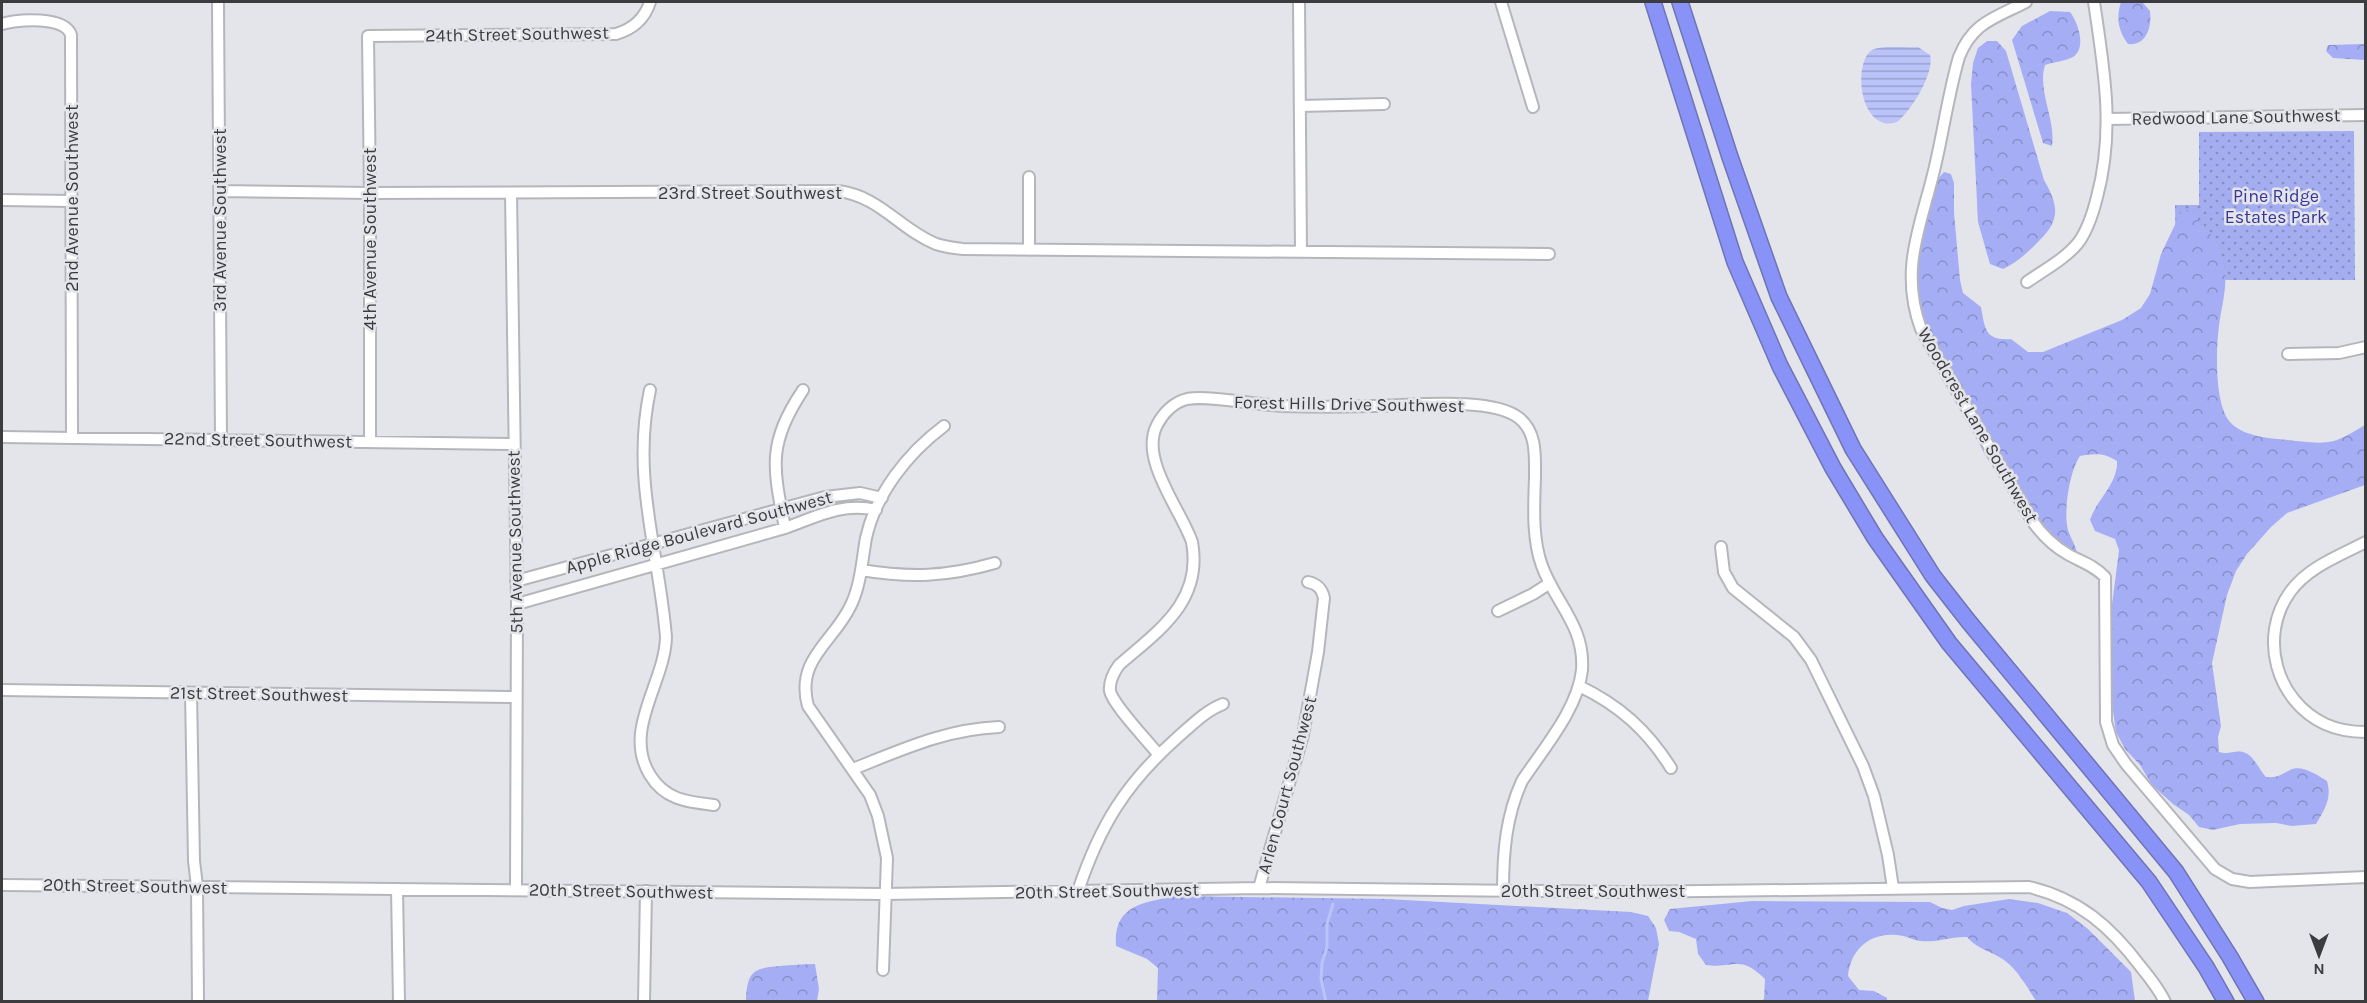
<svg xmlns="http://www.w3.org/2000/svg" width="2367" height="1003" font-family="Karla,sans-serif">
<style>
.grass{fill:url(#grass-dots)}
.forest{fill:url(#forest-crowns)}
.water{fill:url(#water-rules)}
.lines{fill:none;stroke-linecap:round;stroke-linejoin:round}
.stream{stroke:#bbc4fa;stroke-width:3}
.minor-casing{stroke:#b5b6bc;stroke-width:14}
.highway-casing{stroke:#6e74b6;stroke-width:18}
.minor{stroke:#fff;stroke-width:10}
.highway{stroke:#8992f6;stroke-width:15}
.labels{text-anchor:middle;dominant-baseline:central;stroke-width:5;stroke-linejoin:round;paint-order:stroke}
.street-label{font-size:18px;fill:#3c3c3e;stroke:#e4e5ea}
.park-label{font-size:18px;fill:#383498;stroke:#e4e5ea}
</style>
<defs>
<pattern id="grass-dots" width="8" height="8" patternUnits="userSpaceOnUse" patternTransform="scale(1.5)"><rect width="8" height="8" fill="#a4adf0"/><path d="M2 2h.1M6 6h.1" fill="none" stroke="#878ec4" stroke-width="1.8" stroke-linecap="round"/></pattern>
<pattern id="forest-crowns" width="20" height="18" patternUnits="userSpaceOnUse" patternTransform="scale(1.5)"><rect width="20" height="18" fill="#a5aef5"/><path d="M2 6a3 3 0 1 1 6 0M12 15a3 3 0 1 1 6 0" fill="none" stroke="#888fc8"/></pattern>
<pattern id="water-rules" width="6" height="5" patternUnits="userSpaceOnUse" patternTransform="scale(1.5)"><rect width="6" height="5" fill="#bbc4fa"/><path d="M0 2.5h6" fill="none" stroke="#99a0cc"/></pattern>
</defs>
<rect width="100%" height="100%" fill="#e4e5ea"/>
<path class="grass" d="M2354,131L2355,280H2223L2176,274L2175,205H2199V132Z"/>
<path class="forest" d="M2121,2L2143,3L2150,11C2152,26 2147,46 2128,44C2118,31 2116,17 2121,2Z
M2050,11L2070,12C2078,22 2087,48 2073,57C2066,61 2053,62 2045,65C2037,91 2056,119 2052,146L2043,143L2012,40L2022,26Z
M1987,41H1997L2006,51L2044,180C2062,211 2058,223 2034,246C2025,255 2014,264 2003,269L1990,264L1978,222L1971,84L1973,63L1978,48Z
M2365,44V60L2333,58L2326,51L2328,45Z
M1944,172L1951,174L1954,183V212L1960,280L1963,293L1981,307C1985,329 1985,341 2011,339L2028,352H2043L2122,320L2141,308L2150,294L2161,254L2181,212L2188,210L2194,212C2198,223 2206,228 2213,237C2219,247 2223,260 2225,271C2227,290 2221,308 2219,326C2216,349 2214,406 2231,423C2241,434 2264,438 2278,439C2295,440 2320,446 2337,440C2347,436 2356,430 2365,425V485L2287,513L2271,527L2247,554L2236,571L2227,595L2212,663L2221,726L2218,737L2219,752C2228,755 2235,750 2243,752C2254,755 2259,770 2266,777C2277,778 2281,775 2290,770C2301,764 2317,775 2327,781C2332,798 2325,809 2316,824L2292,826L2276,823L2240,824L2213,830L2199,827L2189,815L2173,804L2152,785L2140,765L2125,749L2116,732L2109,684L2111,613L2119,550L2115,539L2095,531L2090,520C2097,499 2118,484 2117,461C2105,453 2095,453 2080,456C2070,470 2063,512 2068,530C2070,537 2075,544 2077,552L2072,559L2064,558L2051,551L2036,534L1984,453L1958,400L1934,361L1917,290V261L1925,217L1937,180Z
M1175,896L1386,899L1631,912L1648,916L1656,928L1659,944L1648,1001H1157L1158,968L1147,959L1116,946C1113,905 1143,903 1175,896Z
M2009,899L2038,903L2067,913L2088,929L2131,972L2135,1001H2036C2027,987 2018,970 2004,960C1991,951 1977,949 1967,937C1951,936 1937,943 1921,941C1915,941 1909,937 1903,936C1873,930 1851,947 1848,976L1859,990L1874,991L1887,998V1001H1761L1764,999L1765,979C1739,954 1735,969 1706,965L1698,954L1696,939L1679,932L1669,931L1664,920L1670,909L1752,901L1930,902L1942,908L1952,910L1964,906Z
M815,964L819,989L817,1001H746C747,973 752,968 780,966C792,965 803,964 815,964Z"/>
<path class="water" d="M1918,47L1930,55C1935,73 1911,111 1897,122C1860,134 1852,63 1872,50C1880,45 1908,48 1918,47Z"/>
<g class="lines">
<path class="stream" d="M1326,1002L1321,979L1322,963L1327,947V924L1333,904"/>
<defs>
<path id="minor" d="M218,2L221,439
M1299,2L1301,252
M1501,2L1533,107
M2026,2C1995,18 1973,22 1959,57C1949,91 1944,127 1936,162C1923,222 1898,267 1921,329L2031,519C2041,534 2053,546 2069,555C2082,562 2095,566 2105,577L2106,722L2113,745L2126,764L2215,869L2232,879L2250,882L2366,877
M2,24C18,19 65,16 71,35L72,438
M1300,106L1384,104
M2107,119L2366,115
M1029,177V250
M220,191L370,193L838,191C880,196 899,229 936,244C945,247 954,248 963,249L1549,254
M511,193L517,604L516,890
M2,200L71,201
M2027,282C2044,270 2065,259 2078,243C2088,230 2093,213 2097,197C2115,130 2104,69 2094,2
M2288,354L2339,353L2366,347
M650,390C631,478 659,551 666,637C665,683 622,730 650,775C665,800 688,802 714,805
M2,437L514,444
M370,442V193L368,36L616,34C633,29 645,18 650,2
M785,528C773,467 767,444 803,390
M2366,542C2339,556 2308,567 2290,592C2258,637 2276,701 2325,724C2338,730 2352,732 2366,732
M1721,547L1724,572L1733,588L1794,637L1811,660L1863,766L1874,796L1888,855L1893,888
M861,570C910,578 946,577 995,563
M516,581L825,497L860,493L882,498
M517,604L785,528C816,517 842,502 876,510
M1498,611L1533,594L1550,583
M1579,686C1619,705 1647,730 1671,768
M2,690L516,697
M191,693L194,861L197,886L198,1002
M1158,754C1148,741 1113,705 1110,691C1109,682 1114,672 1119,665C1158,631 1203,602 1192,542C1181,510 1139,459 1157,425C1163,413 1174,402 1187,399C1210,395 1255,405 1282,406C1312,407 1342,407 1372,406C1408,406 1491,396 1519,418C1537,432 1535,456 1535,477C1534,506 1532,539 1542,566C1556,604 1585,626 1582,670C1578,709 1543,749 1522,781C1506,816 1503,852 1503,891
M853,769C901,750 946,729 999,727
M2,885L884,894L1259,888L1628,892L2029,887C2079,899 2110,926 2141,967C2150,978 2159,989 2165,1002
M1259,888L1303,735L1318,652L1324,598C1322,589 1318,584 1308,582
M397,889L399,1002
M1078,891C1100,825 1126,783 1178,737C1192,725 1205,711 1223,704
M883,970L887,858L878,816L870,795L808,706C795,659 834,642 851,605C861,584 862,560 866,538C876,493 908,453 944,426
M644,1002L646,891"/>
<path id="highway" d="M1653,2L1735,262L1780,366L1833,468L1875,538L1949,643L2149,882L2206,967L2226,1002
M1680,2L1730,157L1779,297L1853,449L1933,576L1969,622L2176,872L2230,957L2256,1002"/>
</defs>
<use href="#minor" class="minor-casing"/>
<use href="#highway" class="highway-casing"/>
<use href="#minor" class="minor"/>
<use href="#highway" class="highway"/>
</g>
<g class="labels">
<g class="street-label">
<text transform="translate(517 34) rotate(-1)">24th Street Southwest</text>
<text transform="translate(2236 117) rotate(-1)">Redwood Lane Southwest</text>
<text x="750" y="193">23rd Street Southwest</text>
<text transform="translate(72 198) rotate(-90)">2nd Avenue Southwest</text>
<text transform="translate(220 220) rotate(-90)">3rd Avenue Southwest</text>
<text transform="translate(370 239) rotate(-90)">4th Avenue Southwest</text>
<text transform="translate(1349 404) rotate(1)">Forest Hills Drive Southwest</text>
<text transform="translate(1978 425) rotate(60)">Woodcrest Lane Southwest</text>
<text transform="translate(258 440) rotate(1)">22nd Street Southwest</text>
<text transform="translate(699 532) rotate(-15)">Apple Ridge Boulevard Southwest</text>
<text transform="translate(515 542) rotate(-91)">5th Avenue Southwest</text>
<text transform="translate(259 694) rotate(1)">21st Street Southwest</text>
<text transform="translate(1287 785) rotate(-75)">Arlen Court Southwest</text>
<text transform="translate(135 886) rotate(1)">20th Street Southwest</text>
<text transform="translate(621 891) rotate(1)">20th Street Southwest</text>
<text transform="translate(1107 891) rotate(-1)">20th Street Southwest</text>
<text x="1593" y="891">20th Street Southwest</text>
</g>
<g class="park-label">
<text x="2276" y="196">Pine Ridge<tspan x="2276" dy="21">Estates Park</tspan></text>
</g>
</g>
<rect width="2367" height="1003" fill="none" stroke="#3c3c3e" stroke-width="6"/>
<g transform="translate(2319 955) rotate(180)" stroke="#e4e5ea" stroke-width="4.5" paint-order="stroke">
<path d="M0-4.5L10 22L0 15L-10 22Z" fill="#3c3c3e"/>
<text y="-9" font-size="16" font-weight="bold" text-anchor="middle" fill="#3c3c3e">N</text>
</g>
</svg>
